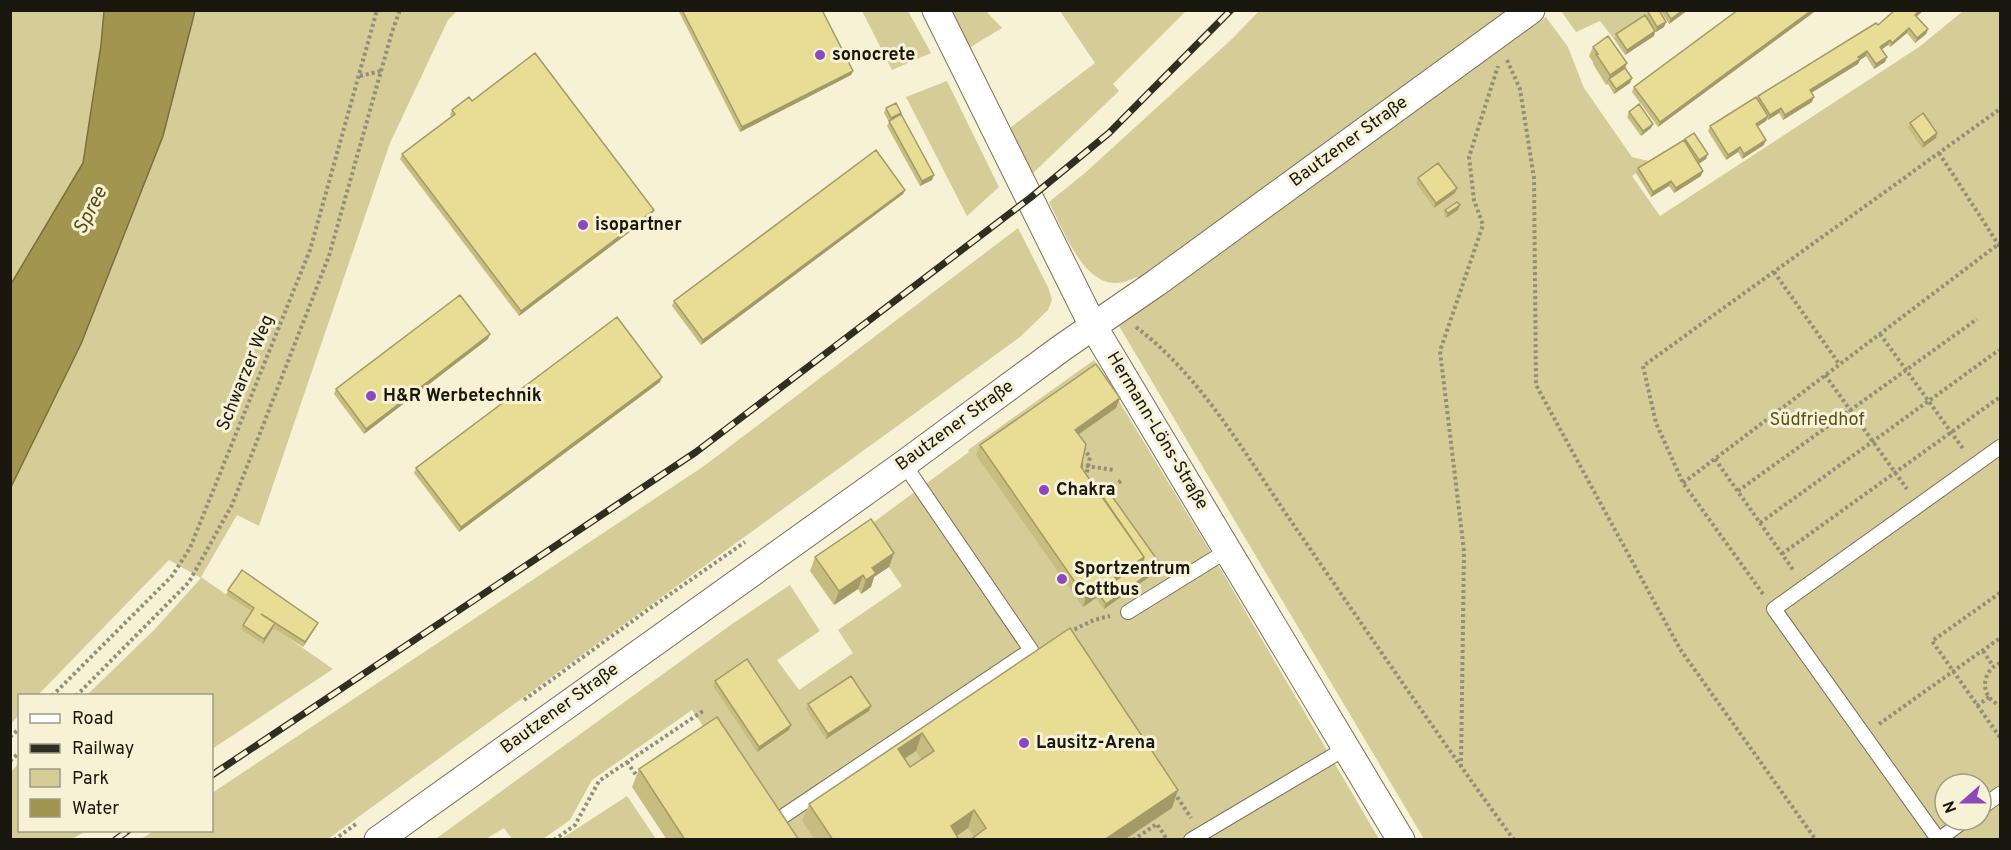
<svg xmlns="http://www.w3.org/2000/svg" width="2011" height="850" font-family="Overpass,sans-serif">
<style>
.green{fill:#d6cc98;fill-rule:evenodd}
.water{fill:#a29550;stroke:#79703c;stroke-width:1.5}
.lines{fill:none;stroke-linecap:round;stroke-linejoin:round}
.lane-casing{stroke:#78735a;stroke-width:16}
.street-casing{stroke:#78735a;stroke-width:29}
.path{stroke:#918e7a;stroke-width:4;stroke-dasharray:3 3;stroke-linecap:butt}
.lane{stroke:#fff;stroke-width:14}
.street{stroke:#fff;stroke-width:27}
.rail-casing{stroke:#302e22;stroke-width:7}
.rail{stroke:#f7f2d6;stroke-width:4.5;stroke-dasharray:14;stroke-linecap:butt}
.wall{fill:#c8bd80;fill-rule:evenodd}
.shaded-wall{fill:#a39a68}
.building{fill:#e9dc95;stroke:#a39a68;stroke-width:1.5;fill-rule:evenodd}
.poi-dot{fill:#8c48bc;stroke:#f7f2d6;stroke-width:2}
.labels{text-anchor:middle;dominant-baseline:central;stroke-width:6;stroke-linejoin:round;paint-order:stroke}
.poi-label{font-size:18px;font-weight:bold;fill:#1a180e;stroke:#f7f2d6;text-anchor:start}
.street-label{font-size:18px;fill:#1a180e;stroke:#f7f2d6}
.park-label{font-size:18px;fill:#5b511d;stroke:#f7f2d6}
.water-label{font-size:20px;font-style:italic;fill:#574d18;stroke:#f7f2d6}
</style>
<rect width="100%" height="100%" fill="#f7f2d6"/>
<path class="green" d="M11,11H104L101,45L83,163L11,284Z
M195,11H457L448,20L390,143L259,526L237,515L201,577L333,669L212,749V696L87,695L155,629L201,578L169,560L38,695L20,696L19,715L11,724L10,487L81,344L163,136Z
M862,11H908L931,53L892,70Z
M951,11H986L1002,28L969,48Z
M1060,11H1186L1113,84L1119,91L1032,174L1011,132V127L1095,63Z
M1259,11H1508L1142,283L1137,277C1130,280 1123,283 1115,283C1082,283 1062,227 1049,202L1086,172L1233,38Z
M1561,11H1655L1614,39L1600,21L1576,32Z
M1963,11H2000V839H1424L1119,326L1201,264L1546,17L1568,47L1584,88L1632,157L1653,162L1632,176L1660,216L1919,47ZM1945,784H1981V820H1945Z
M947,81L999,187L967,216L906,97Z
M1018,228L1048,287L1052,300L1048,310L1020,337L328,839H141L154,831L212,830V793L704,466Z
M1094,360L1207,546L1379,839H780L692,710L592,780L570,820L543,839H512L504,828L486,839L434,840L732,624L790,585L820,631L777,660L799,690L853,653L838,630L902,586L863,530L969,452L968,450Z
M19,763L20,830L86,831L72,839H11V772Z
M627,796L656,839H561Z"/>
<path class="water" d="M104,11H195L163,136L81,344L11,487V284L83,163L101,45Z"/>
<g class="lines">
<defs>
<path id="lane" d="M1128,612L1228,550
M1981,808L2000,794
M785,815L1031,650L904,464
M1938,839L1774,609L2000,447
M1191,840L1346,748
M1938,840L1965,820"/>
<path id="street" d="M936,10L1093,326L1401,840
M378,840L904,464L1063,347L1156,283L1531,10"/>
</defs>
<use href="#lane" class="lane-casing"/>
<use href="#street" class="street-casing"/>
<path class="path" d="M1507,60L1520,89L1534,178L1536,385L1680,649L1816,840
M360,76L381,71
M1939,153L2000,247
M1774,272L1840,365
M1136,327C1203,378 1246,456 1293,524C1366,630 1438,736 1514,840
M1880,334L1964,450
M1825,375L1907,489
M1083,448L1090,457L1086,477
M1715,459L1794,571
M1080,465L1114,470
M1683,483L2000,243
M1738,491L1977,319
M1098,495L1121,481
M1760,523L1999,350
M1782,554L2000,397
M2000,593L1932,641L1999,736L2000,735
M1763,594L1683,483L1656,423L1643,366L2000,109
M1069,632L1094,620L1110,616
M1983,651L1993,666
M2000,663C1981,671 1979,697 2000,705
M52,696L172,576L190,548L310,250L377,10
M76,696L189,582L232,505L329,256L392,32L400,10
M524,700L649,609L745,542
M1977,706L1989,697
M1879,724L2000,638
M10,737L20,728
M10,761L20,752
M627,762L639,779
M1461,767L1464,551L1440,351L1483,225L1474,200L1469,157L1498,66
M1174,792L1191,818
M334,840L356,824
M554,840L575,825L599,781L703,711
M1133,840L1157,824L1166,838"/>
<use href="#lane" class="lane"/>
<use href="#street" class="street"/>
<defs>
<path id="rail" d="M212,775L696,452L1030,198L1109,133L1231,10
M115,840L129,830"/>
</defs>
<use href="#rail" class="rail-casing"/>
<use href="#rail" class="rail"/>
</g>
<path class="wall" d="M678,10H822L853,71L851,75L740,132Z
M1660,10H1688L1669,24Z
M1738,10L1658,127L1632,92L1634,87Z
M1648,12L1666,22L1664,27L1656,32H1655L1654,36L1625,55L1614,39L1616,34L1646,17Z
M1917,17L1928,29L1926,34L1915,43L1907,33L1890,47L1888,45L1882,49L1885,62L1874,69L1866,56L1860,60L1858,64L1811,93L1812,102L1783,120L1779,113L1768,120L1767,119L1766,121L1758,126L1764,145L1742,159L1738,152L1726,160L1708,131L1710,126L1757,99L1758,96L1878,25Z
M1593,47L1625,68L1632,78L1630,83L1614,94L1608,84L1606,85L1593,64V62L1589,56Z
M472,101L652,215L519,316L400,159L402,154L452,116L450,115L452,110Z
M886,108L932,180L920,186L887,126L889,122L884,113Z
M1629,112L1653,124L1651,128L1641,136L1627,117Z
M1910,123L1936,138L1922,148L1908,128Z
M1685,139L1706,159L1698,164L1701,176L1674,193L1669,186L1651,197L1636,173L1638,168L1685,141Z
M1418,178L1455,193L1434,208L1416,183Z
M905,190L903,194L701,345L672,306L674,301Z
M1460,205L1458,210L1446,218L1444,215L1445,210Z
M488,339L364,434L334,394L336,389Z
M660,382L459,532L414,473L416,468Z
M1120,398L1116,408L1079,434L1081,467L1103,497L1161,565L1159,570L1104,609L1096,598L1083,607L976,455L980,445Z
M894,553L889,567L874,577L871,587L861,594L858,589L834,605L810,571L815,557Z
M228,590L316,627L303,647L273,628L263,644L241,629L243,625L252,612L226,595Z
M1070,628L1178,790L1172,808L1124,840H970L974,837L968,828L957,835L959,840H815L802,821L809,804ZM916,751L922,760L910,767L904,758Z
M715,681L791,725L789,730L757,752L713,686Z
M808,704L869,711L826,739L806,709Z
M639,769L799,840H667L632,787Z"/>
<path class="shaded-wall" d="M1683,10H1688L1669,24L1671,19Z
M1812,10H1817L1658,127L1660,122Z
M1920,10H1924L1913,20L1915,15Z
M1666,22L1664,27L1656,32L1657,27Z
M1909,28L1907,33L1890,47L1892,43Z
M1928,29L1926,34L1915,43L1917,38Z
M1655,31L1654,36L1625,55L1627,50Z
M1890,40L1888,45L1878,52L1880,47Z
M1867,51L1866,56L1860,60L1858,64L1808,95L1810,90Z
M1887,57L1885,62L1874,69L1876,64Z
M1627,63L1623,73L1609,79L1606,85L1610,75Z
M853,71L851,75L740,132L742,127Z
M1632,78L1630,83L1614,94L1616,89Z
M1814,97L1812,102L1783,120L1785,115Z
M1781,108L1779,113L1768,120L1770,115Z
M1768,116L1766,121L1754,129L1756,124Z
M1653,124L1651,128L1641,136L1643,131Z
M1937,133L1936,138L1922,148L1924,143Z
M1766,140L1764,145L1742,159L1744,154Z
M1740,147L1738,152L1726,160L1728,155Z
M1708,154L1706,159L1697,165L1699,160Z
M1703,171L1701,176L1674,193L1676,188Z
M934,175L932,180L920,186L922,181Z
M1671,181L1669,186L1651,197L1653,192Z
M1457,188L1455,193L1434,208L1436,203Z
M905,190L903,194L701,345L703,340Z
M1460,205L1458,210L1446,218L1448,213Z
M654,210L652,215L519,316L521,311Z
M490,334L488,339L364,434L366,429Z
M662,377L660,382L459,532L461,527Z
M1120,398L1116,408L1072,439L1075,430Z
M894,553L889,567L874,577L871,587L861,594L866,580L872,568Z
M1144,557L1141,566L1098,593L1096,598L1083,607L1086,598Z
M1161,565L1159,570L1104,609L1106,604Z
M863,575L858,589L834,605L839,591Z
M275,623L273,628L263,644L264,639Z
M318,623L316,627L303,647L305,642Z
M871,706L869,711L826,739L828,734Z
M791,725L789,730L757,752L759,747Z
M922,733L916,751L892,767L898,749Z
M1178,790L1172,808L1124,840H1104Z
M974,810L968,828L951,840V826Z"/>
<path class="building" d="M682,10H822L853,71L742,127Z
M1651,10H1659L1666,22L1657,27L1648,12Z
M1665,10H1683L1671,19Z
M1738,10H1812L1660,122L1634,87Z
M1895,10H1920L1915,15L1928,29L1917,38L1909,28L1892,43L1890,40L1880,47L1887,57L1876,64L1867,51L1858,57L1860,59L1810,90L1814,97L1785,115L1781,108L1770,115L1758,96L1876,23L1878,25Z
M1645,15L1655,31L1627,50L1616,34Z
M1608,36L1627,63L1610,75L1596,54H1598L1593,47Z
M535,53L654,210L521,311L402,154L455,114L452,110L469,97L472,101Z
M1625,68L1632,78L1616,89L1609,79Z
M1756,97L1768,116L1756,124L1766,140L1744,154L1740,147L1728,155L1710,126Z
M896,103L901,113L891,118L886,108Z
M1639,104L1653,124L1643,131L1629,112Z
M1923,113L1937,133L1924,143L1910,123Z
M901,114L934,175L922,181L889,121Z
M1694,133L1708,154L1699,160L1685,139Z
M1684,140L1703,171L1676,188L1671,181L1653,192L1638,168Z
M876,150L905,190L703,340L674,301Z
M1438,163L1457,188L1436,203L1418,178Z
M1457,202L1460,205L1448,213L1445,210Z
M460,295L490,334L366,429L336,389Z
M617,317L662,377L461,527L416,468Z
M1096,364L1120,398L1075,430L1086,444L1081,467L1144,557L1086,598L980,445Z
M1109,492L1161,565L1106,604L1098,593L1143,561L1144,557L1103,497Z
M871,519L894,553L872,568L876,573L866,580L863,575L839,591L815,557Z
M242,570L318,623L305,642L261,614L275,623L264,639L243,625L254,608L228,590Z
M1070,628L1178,790L1104,840H970L986,828L974,810L951,826L959,840H833L809,804ZM922,733L934,751L910,767L898,749Z
M747,659L791,725L759,747L715,681Z
M851,676L871,706L828,734L808,704Z
M717,717L799,840H685L639,769Z"/>
<g class="poi-dot">
<circle cx="820" cy="55" r="6"/>
<circle cx="583" cy="225" r="6"/>
<circle cx="371" cy="396" r="6"/>
<circle cx="1044" cy="490" r="6"/>
<circle cx="1062" cy="579" r="6"/>
<circle cx="1024" cy="743" r="6"/>
</g>
<g class="labels">
<g class="poi-label">
<text x="832" y="55">sonocrete</text>
<text x="595" y="225">isopartner</text>
<text x="383" y="396">H&amp;R Werbetechnik</text>
<text x="1056" y="490">Chakra</text>
<text x="1074" y="569">Sportzentrum<tspan x="1074" dy="21">Cottbus</tspan></text>
<text x="1036" y="743">Lausitz-Arena</text>
</g>
<g class="street-label">
<text transform="translate(1349 142) rotate(-36)">Bautzener Straße</text>
<text transform="translate(246 373) rotate(-68)">Schwarzer Weg</text>
<text transform="translate(955 426) rotate(-36)">Bautzener Straße</text>
<text transform="translate(1157 431) rotate(59)">Hermann-Löns-Straße</text>
<text transform="translate(560 709) rotate(-36)">Bautzener Straße</text>
</g>
<g class="park-label">
<text x="1817" y="420">Südfriedhof</text>
</g>
<g class="water-label">
<text transform="translate(91 211) rotate(-63)">Spree</text>
</g>
</g>
<rect width="2011" height="850" fill="none" stroke="#1a180e" stroke-width="24"/>
<rect x="18" y="694" width="195" height="138" fill="#f7f2d6" stroke="#9f9b86" stroke-width="1.5"/>
<rect x="30" y="714" width="30" height="9" fill="#ffffff" stroke="#9f9b86" stroke-width="1.5"/>
<text x="72" y="724" font-size="18" fill="#1a180e">Road</text>
<rect x="30" y="744" width="30" height="9" fill="#302e22" stroke="#9f9b86" stroke-width="1.5"/>
<text x="72" y="754" font-size="18" fill="#1a180e">Railway</text>
<rect x="30" y="769" width="30" height="18" fill="#d6cc98" stroke="#9f9b86" stroke-width="1.5"/>
<text x="72" y="784" font-size="18" fill="#1a180e">Park</text>
<rect x="30" y="799" width="30" height="18" fill="#a29550" stroke="#9f9b86" stroke-width="1.5"/>
<text x="72" y="814" font-size="18" fill="#1a180e">Water</text>
<g transform="translate(1963 802) rotate(249)"><circle r="28" fill="#f7f2d6" stroke="#9f9b86" stroke-width="1.5"/>
<path d="M0-4.5L10 22L0 15L-10 22Z" fill="#8c48bc"/>
<text y="-9" font-size="16" font-weight="bold" text-anchor="middle" fill="#1a180e">N</text>
</g>
</svg>
